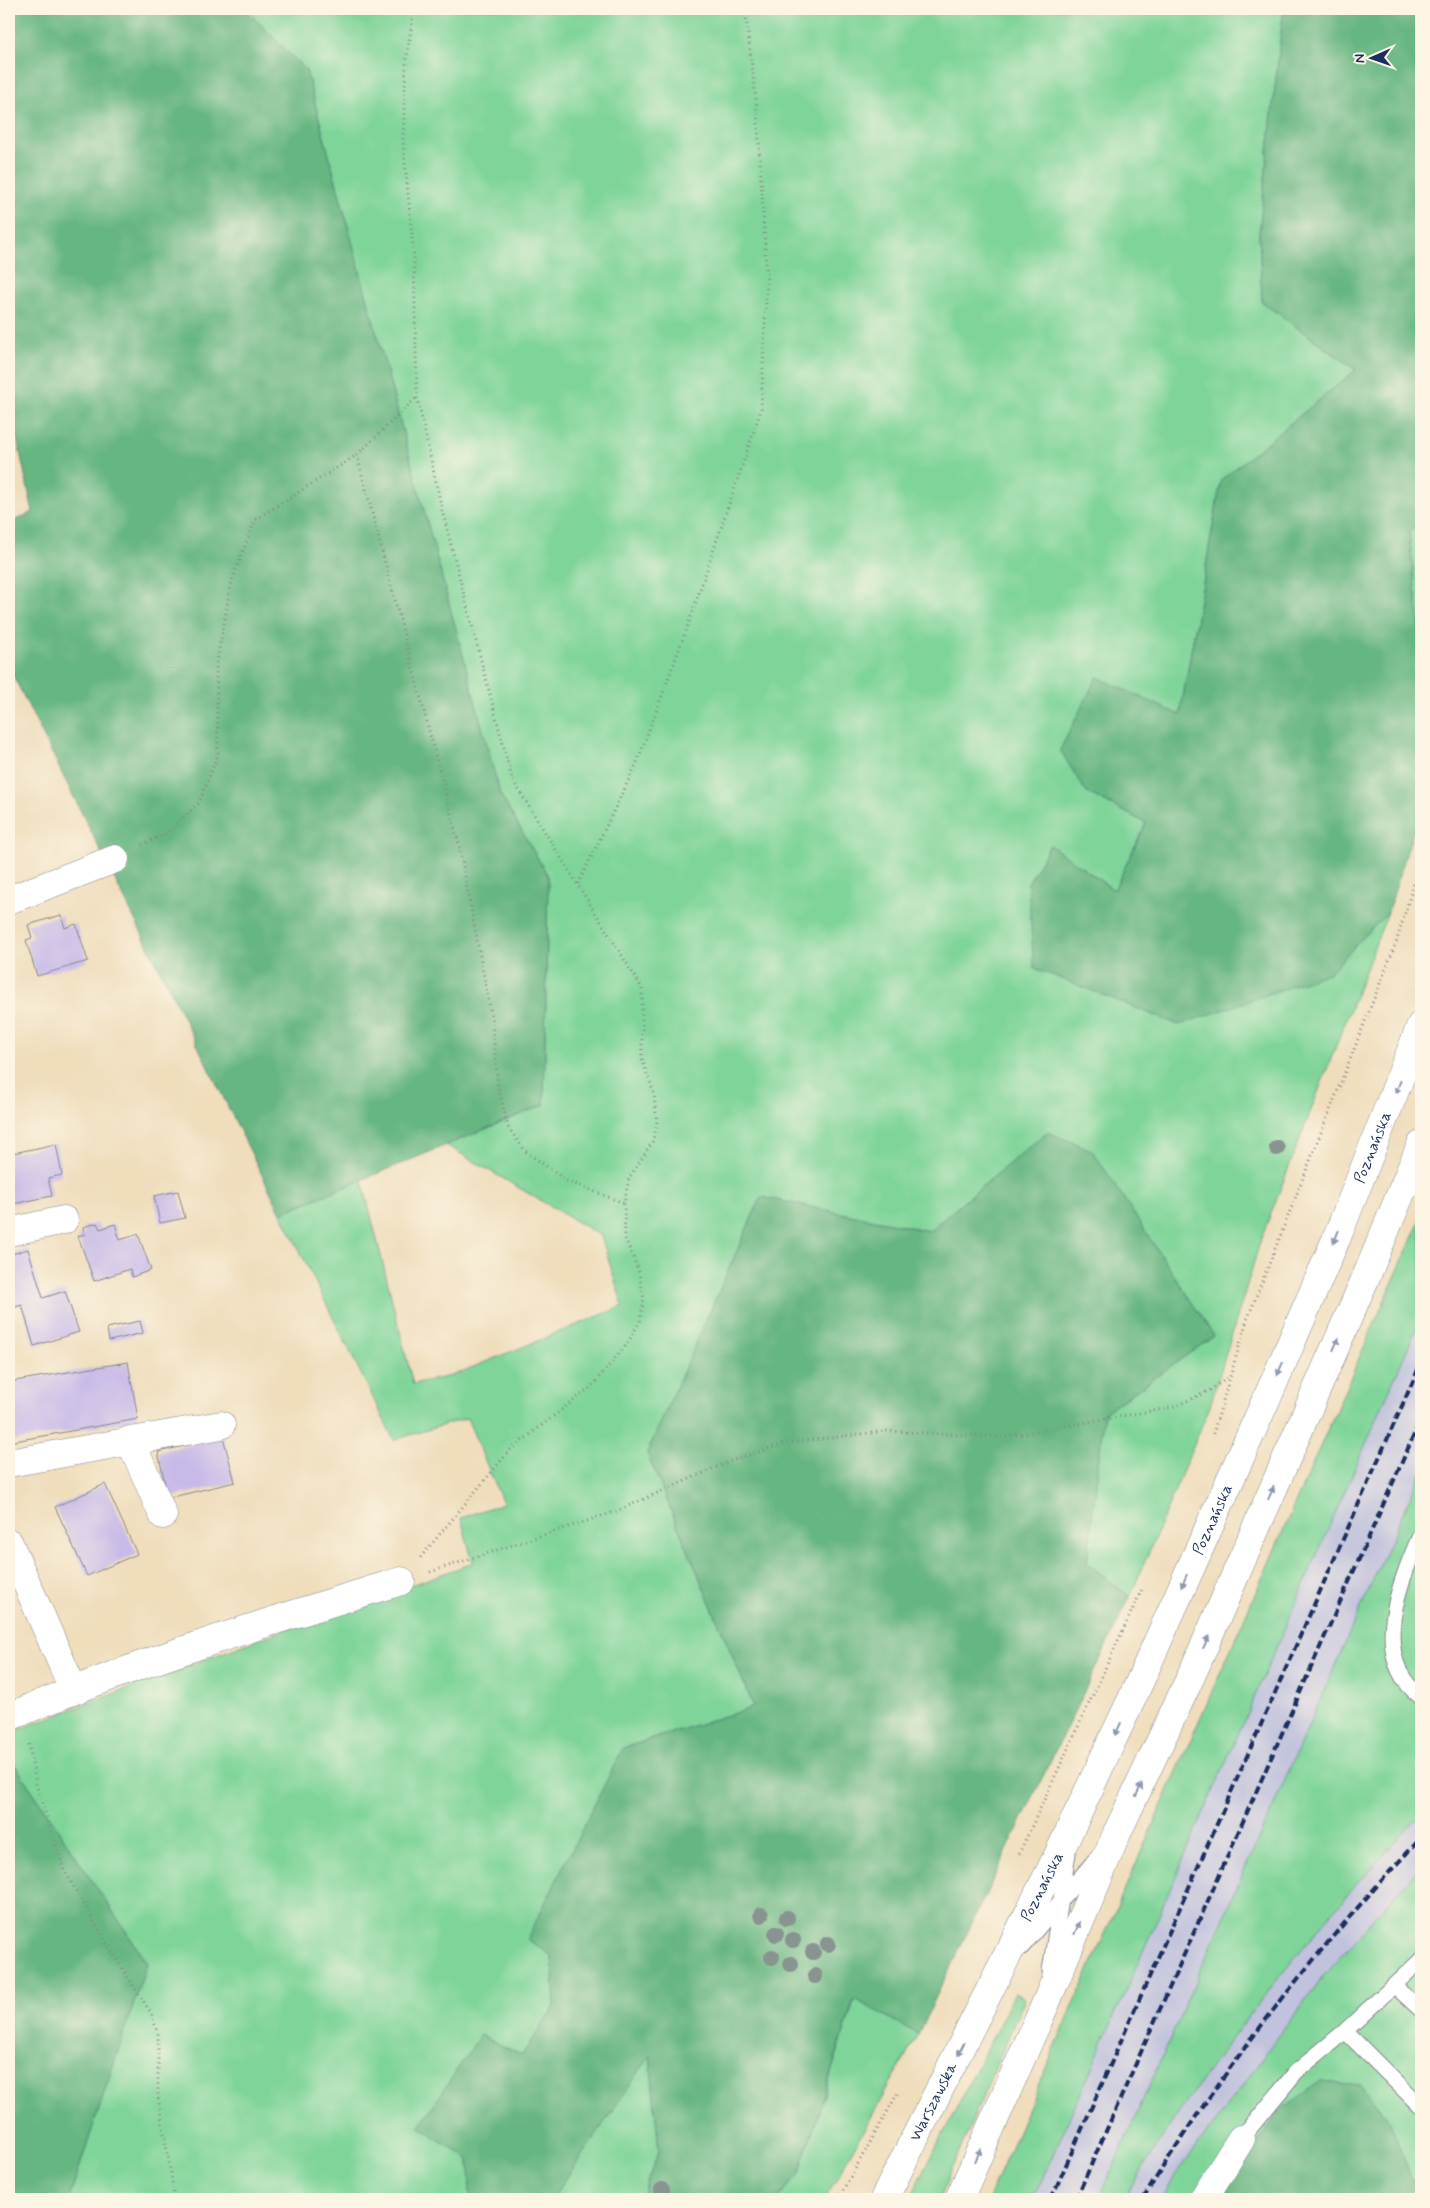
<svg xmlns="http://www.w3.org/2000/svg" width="1430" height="2208" font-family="Mynerve,sans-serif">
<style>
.industrial{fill:#c1c2dd}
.green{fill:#7ed499;stroke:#4c827c}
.forest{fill:#66b681;stroke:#407270}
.building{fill:#c8bae8}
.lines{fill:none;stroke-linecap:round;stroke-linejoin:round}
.service-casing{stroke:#85868c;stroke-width:17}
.minor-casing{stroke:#85868c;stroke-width:29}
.primary-casing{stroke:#85868c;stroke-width:29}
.path{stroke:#85868c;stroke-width:3;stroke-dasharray:1 4;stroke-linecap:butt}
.service{stroke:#fff;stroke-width:15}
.minor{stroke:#fff;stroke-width:28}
.primary{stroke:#fff;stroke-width:28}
.rail{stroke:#1b2f5e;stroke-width:4;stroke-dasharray:8 4;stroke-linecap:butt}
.tree{fill:#889490}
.oneway{fill:#8d97ae}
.labels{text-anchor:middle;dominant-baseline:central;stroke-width:4;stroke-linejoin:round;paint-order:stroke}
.street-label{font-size:16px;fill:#1b2f5e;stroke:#fcf5e5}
</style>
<rect width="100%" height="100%" fill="#fcf5e5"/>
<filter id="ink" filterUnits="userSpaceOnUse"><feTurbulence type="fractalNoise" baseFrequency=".02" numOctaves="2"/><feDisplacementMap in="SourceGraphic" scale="10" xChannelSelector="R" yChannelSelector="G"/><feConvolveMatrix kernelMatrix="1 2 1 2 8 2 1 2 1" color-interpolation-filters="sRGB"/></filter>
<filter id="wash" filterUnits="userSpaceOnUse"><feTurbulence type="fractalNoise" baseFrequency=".0096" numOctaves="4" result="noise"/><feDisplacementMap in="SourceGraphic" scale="20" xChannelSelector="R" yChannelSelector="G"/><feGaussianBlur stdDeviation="1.12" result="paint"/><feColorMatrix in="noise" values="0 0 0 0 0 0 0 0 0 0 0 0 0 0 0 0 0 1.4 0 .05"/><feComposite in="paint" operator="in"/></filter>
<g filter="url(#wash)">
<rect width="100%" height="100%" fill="#efddbb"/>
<path class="industrial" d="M1421,1318V1472L1099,2199H1033Z
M1421,1814V1865L1318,1983L1176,2175L1162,2199H1123L1190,2096L1284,1969L1333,1911Z"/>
<path class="green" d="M245,9H1312L1283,14L1259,234L1262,302L1356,370L1221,480L1180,715L1086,792L1146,823L1114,890L1050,845L1028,883L1329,973L1388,912L1261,1239L1210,1406L1130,1597L1087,1563L1104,1413L1214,1336L1047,1132L929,1231L761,1197L647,1453L754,1707L623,1748L552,1956L555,2006L522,2055L419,2127L469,2159L470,2199H69L147,1963L9,1756V1733L286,1629L473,1563L461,1518L503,1503L467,1418L394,1440L281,1213L362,1180L413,1384L451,1376L623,1306L601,1236L446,1145L544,1105L548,876L500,794L306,70Z
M1421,519V640L1409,533Z
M1421,1218V1318L1078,2099L1033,2199H988Z
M1421,1472V1814C1309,1932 1209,2060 1123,2199H1099Z
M1421,1865V2199H1419L1390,2123L1360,2085L1321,2081L1218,2199H1162L1176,2175L1318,1983Z
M1015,1993L1025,1998L939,2199H910Z
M855,1998L918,2034L825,2199H777L799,2174Z
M650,2055L659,2150L641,2199H552Z"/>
<path class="forest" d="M9,9H245L306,70L500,794L548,876L544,1105L281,1213L9,667V523L33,512L9,402Z
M1313,9H1421V519L1409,533L1421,640V807L1388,912L1329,973L1179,1025L1034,968L1028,883L1050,845L1114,890L1146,823L1086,792L1060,750L1097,677L1180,715L1221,480L1356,370L1262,302L1259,234L1283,14Z
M1047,1132L1092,1150L1214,1336L1104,1413L1087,1563L1130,1597L918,2034L854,1999L799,2174L777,2199H641L659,2150L650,2056L552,2199H470L469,2159L419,2127L480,2035L522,2055L555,2006L552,1956L527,1939L623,1748L754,1707L647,1453L761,1197L929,1231Z
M9,1756L147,1963L69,2199H9Z
M1321,2081L1360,2085L1390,2122L1419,2199H1217L1282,2108Z"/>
<g id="blocks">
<path class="building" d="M61,915L65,928L76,924L88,961L37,976L26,940L32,938L28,925Z
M56,1144L62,1175L48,1178L52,1196L13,1204L9,1185V1154Z
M178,1191L185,1218L160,1223L154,1196Z
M97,1223L100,1229L115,1224L120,1240L138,1234L151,1270L132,1277L130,1269L94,1281L78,1236L85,1234L83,1227Z
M28,1249L43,1298L65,1291L79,1332L34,1346L22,1305L9,1309V1255Z
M140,1321L143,1333L109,1341L107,1328Z
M128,1362L138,1419L9,1442V1382Z
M223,1437L235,1482L168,1498L158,1452Z
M105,1484L137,1554L87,1576L55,1507Z"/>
</g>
</g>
<g filter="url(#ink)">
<use href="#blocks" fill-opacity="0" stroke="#85868c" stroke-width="1"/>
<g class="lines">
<defs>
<path id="service" d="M1421,1533C1400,1582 1368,1657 1421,1697
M1022,1947L1100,1854
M1050,1971L1068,1853
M1395,1986L1421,2010
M1345,2031L1421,2107
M1241,2139L1296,2072L1345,2031L1421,1960"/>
<path id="minor" d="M9,900L115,859
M9,1232L64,1220
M130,1440L163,1515
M9,1463L221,1425
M9,1543L73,1689
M9,1717C136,1662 268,1622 401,1581
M1203,2199L1241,2139"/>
<g id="primary">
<path id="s1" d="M884,2199L1059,1853L1135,1692L1271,1389L1337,1237L1421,1025"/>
<path d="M959,2199L1045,2005L1117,1833L1192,1674L1366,1277L1421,1145"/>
</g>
</defs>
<use href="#service" class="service-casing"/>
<use href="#minor" class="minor-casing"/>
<use href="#primary" class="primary-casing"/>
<path class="path" d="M414,9L406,62L403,140L414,257L417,397L443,514L512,779L642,988V1059L654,1094L657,1124L652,1143L629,1178L624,1203L625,1238L638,1269L644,1299L640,1321L627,1344L591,1387L510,1450L420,1558
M357,455L459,845L492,1019L498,1086L508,1127L525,1151L567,1181L624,1203
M142,845L164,835L199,803L218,754L216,666L232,580L255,520L357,455L417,397
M578,884L636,765L687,628L761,410L767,282L757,108L745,9
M1213,1434L1247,1320L1396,943L1421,860
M430,1572L614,1512L733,1460L786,1443L886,1431L1003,1437L1174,1407L1210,1390L1229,1377
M29,1744L36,1784L64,1870L110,1949L151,2013L158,2034V2097L175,2199
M1019,1854L1143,1587
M838,2199L899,2091"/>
<use href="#service" class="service"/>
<use href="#minor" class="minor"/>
<use href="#primary" class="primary"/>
<path class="rail" d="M1051,2199L1421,1363
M1076,2199L1421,1419
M1143,2199C1222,2069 1317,1948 1421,1838"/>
</g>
<g class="tree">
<circle cx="1277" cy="1148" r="8"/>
<circle cx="761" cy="1915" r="8"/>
<circle cx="787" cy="1918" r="8"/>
<circle cx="776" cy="1934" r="8"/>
<circle cx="793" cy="1940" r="8"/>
<circle cx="828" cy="1944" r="8"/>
<circle cx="813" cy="1952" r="8"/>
<circle cx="772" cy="1957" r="8"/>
<circle cx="791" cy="1964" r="8"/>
<circle cx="815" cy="1976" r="8"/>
<circle cx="662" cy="2190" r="8"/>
</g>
<defs><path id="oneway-solid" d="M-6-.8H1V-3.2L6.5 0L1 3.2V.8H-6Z" transform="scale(1.25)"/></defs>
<g class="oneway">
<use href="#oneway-solid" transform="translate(1398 1087) rotate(112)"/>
<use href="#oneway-solid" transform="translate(1336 1237) rotate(113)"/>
<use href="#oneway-solid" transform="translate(1336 1344) rotate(-66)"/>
<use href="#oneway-solid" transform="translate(1280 1369) rotate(113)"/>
<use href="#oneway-solid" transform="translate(1271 1493) rotate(-66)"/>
<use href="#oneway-solid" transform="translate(1184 1581) rotate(114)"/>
<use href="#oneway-solid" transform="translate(1206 1642) rotate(-66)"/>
<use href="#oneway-solid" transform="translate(1118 1729) rotate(115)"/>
<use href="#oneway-solid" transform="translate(1139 1790) rotate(-64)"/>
<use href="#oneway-solid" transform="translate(1077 1928) rotate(-67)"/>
<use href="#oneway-solid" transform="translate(961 2049) rotate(116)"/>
<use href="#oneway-solid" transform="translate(978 2155) rotate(-66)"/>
</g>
</g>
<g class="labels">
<g class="street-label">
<text stroke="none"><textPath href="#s1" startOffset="1160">Poznańska</textPath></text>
<text stroke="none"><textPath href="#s1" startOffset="755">Poznańska</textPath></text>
<text stroke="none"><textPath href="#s1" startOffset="350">Poznańska</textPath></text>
<text stroke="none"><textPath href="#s1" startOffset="109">Warszawska</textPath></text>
</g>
</g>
<rect width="1430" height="2208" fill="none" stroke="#fcf5e5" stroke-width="30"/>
<g transform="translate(1372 58) rotate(268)" stroke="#fcf5e5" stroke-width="4" paint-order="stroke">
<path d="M0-4L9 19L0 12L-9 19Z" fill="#1b2f5e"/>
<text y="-8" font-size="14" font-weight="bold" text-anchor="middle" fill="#1b2f5e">N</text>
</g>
</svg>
